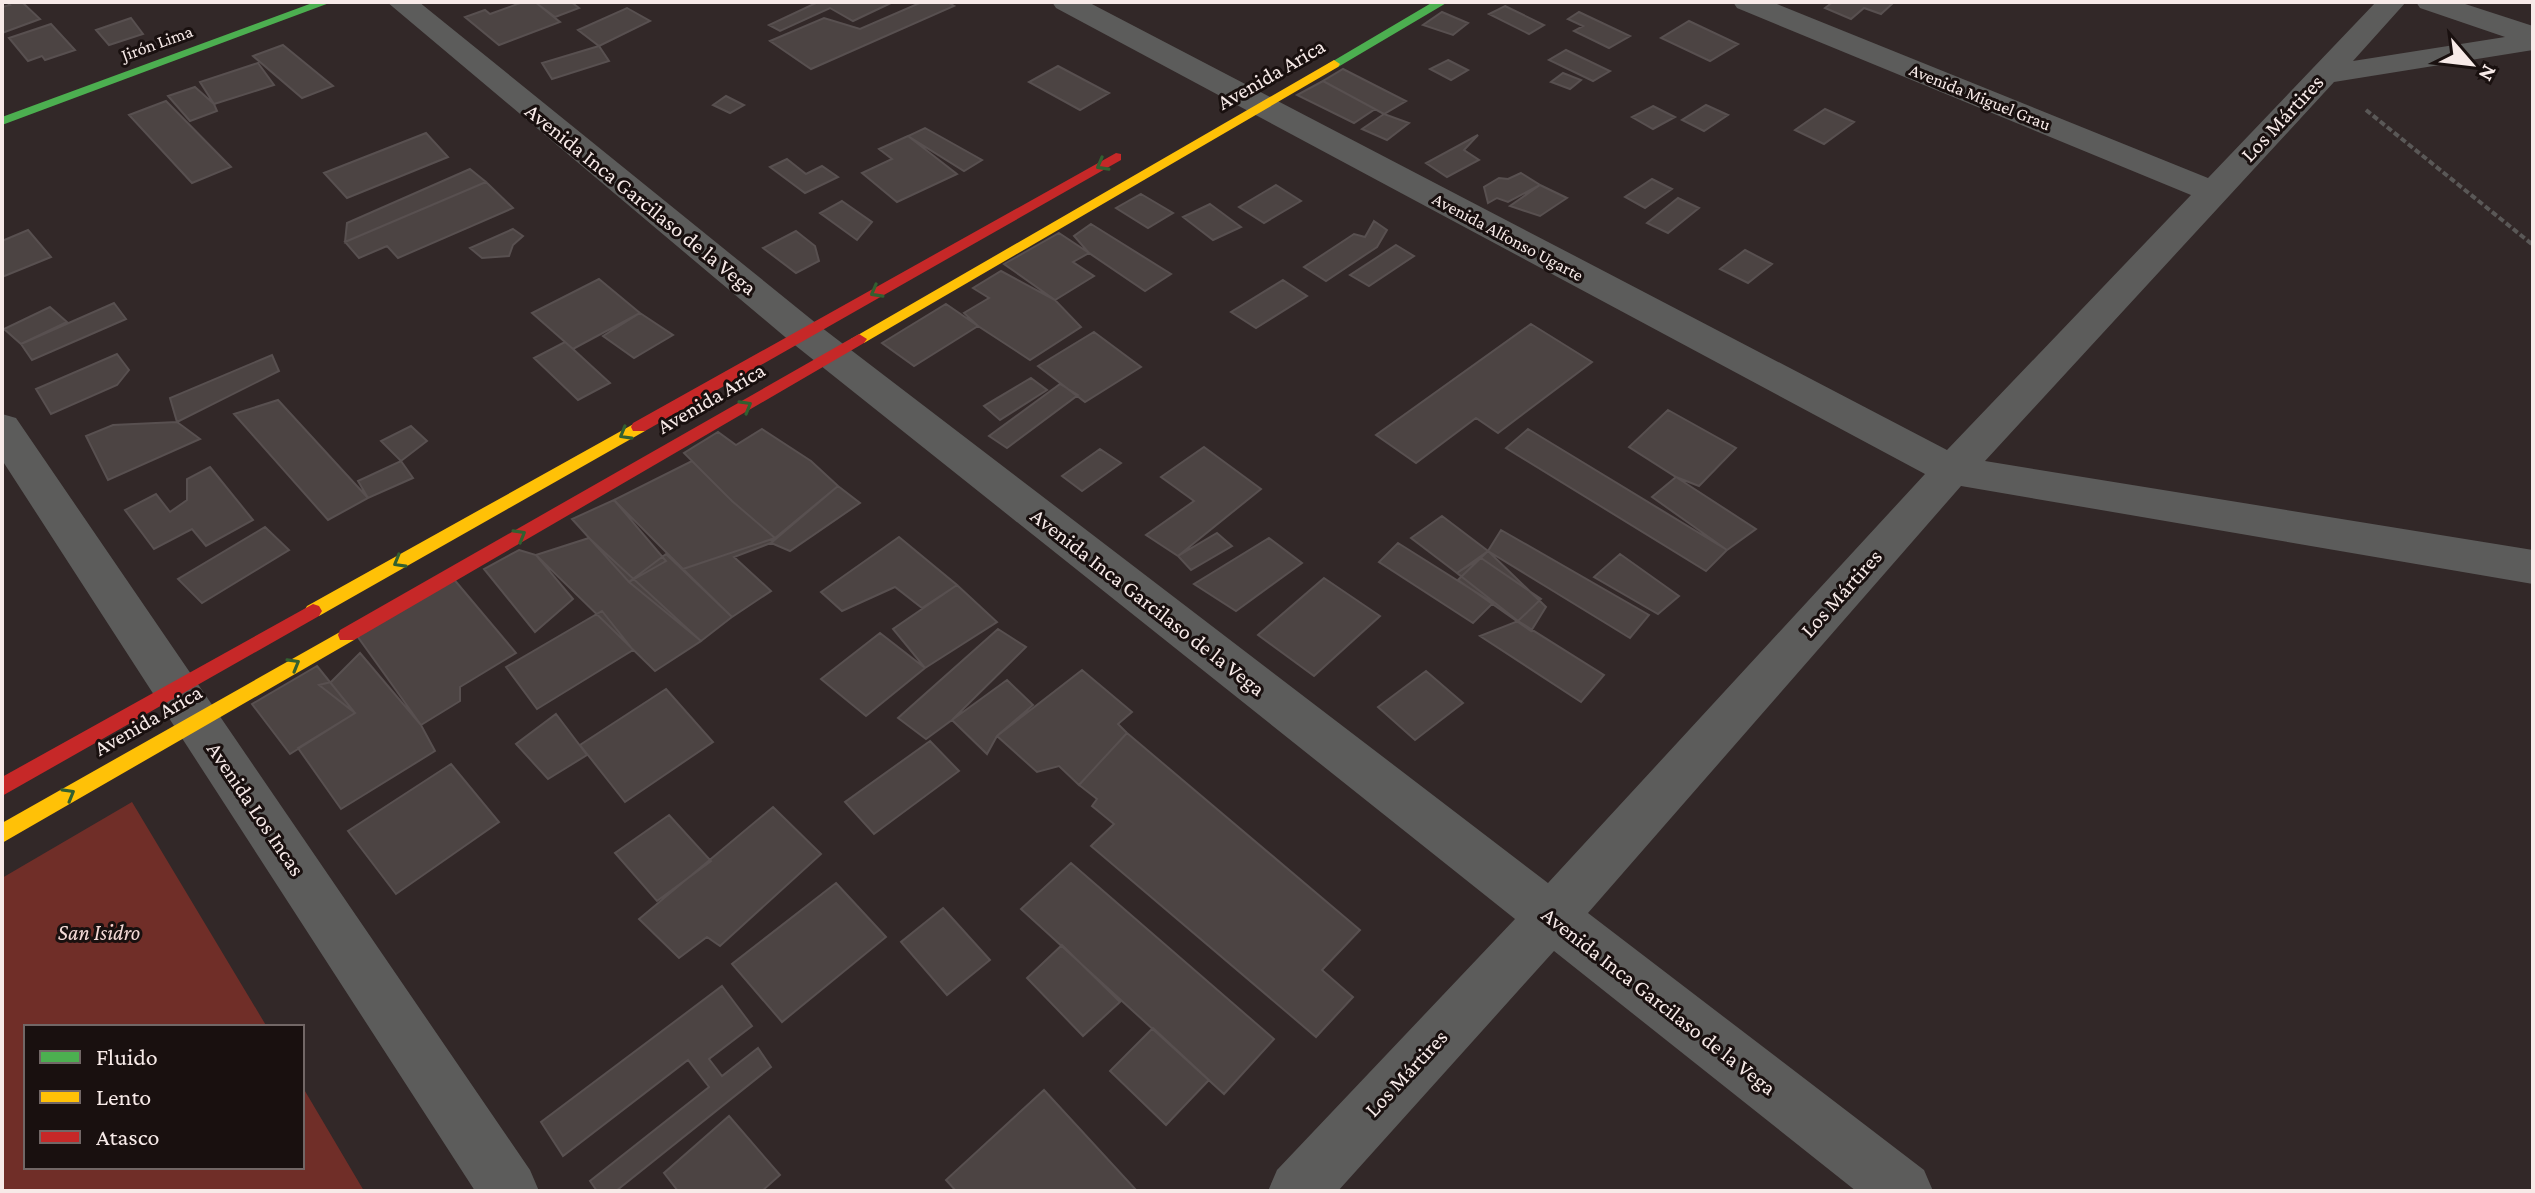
<svg xmlns="http://www.w3.org/2000/svg" width="2535" height="1193" font-family="'Crimson Pro',serif">
<style>
.green{fill:#702e28}
.building{fill:#4c4443;stroke:#585050;stroke-width:2}
.lines{fill:none;stroke-linecap:round;stroke-linejoin:round}
.path{stroke:#5a5857;stroke-width:4;stroke-dasharray:6 3;stroke-linecap:butt}
.street{fill:#5c5c5b;fill-rule:evenodd}
.fast{fill:#4caf50;fill-rule:evenodd}
.slow{fill:#ffc107;fill-rule:evenodd}
.jam{fill:#c62828;fill-rule:evenodd}
.oneway{stroke:#326030}
.labels{text-anchor:middle;dominant-baseline:central;stroke-width:6;stroke-linejoin:round;paint-order:stroke}
.far-street-label{font-size:18px;fill:#f7eae8;stroke:#19100f}
.street-label{font-size:22px;fill:#f7eae8;stroke:#19100f}
.park-label{font-size:22px;font-style:italic;fill:#f5dbd8;stroke:#19100f}
</style>
<rect width="100%" height="100%" fill="#322828"/>
<path class="green" d="M132,802L267,1027H26V1167H302V1086L364,1191H2V878Z"/>
<path class="building" d="M7,2H22L40,19L2,33V7L10,5Z
M523,2H535L560,22L499,45L465,17L485,10L490,14Z
M535,2H571L579,8L555,17Z
M818,2H893L853,21L830,8L780,31L769,25Z
M922,2H947L954,6L811,69L770,41L824,18L860,29Z
M1833,2H1886L1892,4L1881,14L1864,8L1851,19L1825,8Z
M1505,6L1544,25L1529,34L1489,14Z
M627,8L650,21L599,46L578,30Z
M1442,12L1468,23L1453,35L1423,25Z
M1579,12L1630,36L1609,48L1574,31L1583,26L1568,19Z
M131,18L143,34L109,45L96,30Z
M1689,21L1738,44L1710,61L1661,38Z
M51,24L75,50L45,60L42,56L28,61L9,38Z
M283,45L333,86L302,98L253,56Z
M599,46L609,61L552,79L542,63Z
M1566,50L1610,71L1593,81L1549,60Z
M1448,60L1468,70L1451,80L1430,69Z
M258,63L274,85L214,104L200,82Z
M1058,66L1109,93L1080,110L1029,82Z
M1343,69L1406,101L1384,114L1323,81Z
M1563,73L1581,80L1570,89L1551,82Z
M1323,81L1375,109L1354,123L1297,95Z
M195,87L214,104L217,111L190,121L168,96Z
M726,96L744,105L730,113L713,105Z
M166,101L231,167L192,183L129,115Z
M1706,105L1728,115L1704,131L1682,120Z
M1653,106L1675,117L1653,129L1632,117Z
M1825,109L1854,122L1824,144L1795,130Z
M1384,114L1409,123L1387,140L1362,129Z
M925,128L982,160L964,171L908,136Z
M426,133L448,157L347,198L324,173Z
M1478,135L1464,150L1479,160L1447,177L1426,163Z
M908,136L957,174L897,202L862,173L892,159L879,149Z
M787,159L806,174L822,166L838,177L805,193L770,167Z
M470,169L486,182L345,242L347,223Z
M1521,173L1540,185L1508,202L1497,198L1488,203L1484,187L1499,178L1508,179Z
M1652,179L1672,189L1645,208L1625,197Z
M486,182L513,208L398,258L387,246L359,258L345,242Z
M1276,185L1301,201L1264,223L1239,207Z
M1540,185L1567,198L1540,216L1510,206Z
M1141,194L1173,213L1148,228L1116,208Z
M1678,198L1699,208L1668,233L1647,223Z
M842,201L872,222L857,240L820,213Z
M1210,204L1241,227L1213,240L1183,217Z
M1374,221L1387,230L1377,247L1326,281L1304,267L1354,234L1365,237Z
M1091,224L1171,274L1145,291L1089,253L1074,236Z
M513,229L523,236L513,245L509,256L482,258L470,248Z
M28,230L51,257L2,277V241Z
M796,231L815,246L819,261L796,273L763,248Z
M1059,233L1089,253L1073,262L1094,276L1055,300L1004,264Z
M1396,245L1414,256L1369,286L1350,275Z
M1745,250L1772,264L1748,283L1720,269Z
M1001,271L1055,300L1081,327L1030,360L978,326L964,313L989,298L973,288Z
M599,279L640,313L573,349L532,313Z
M1283,280L1307,296L1256,328L1231,312Z
M114,303L126,319L32,360L21,344Z
M946,304L978,326L914,366L882,343Z
M50,307L67,322L21,344L4,329Z
M640,313L673,335L634,358L603,336Z
M1531,324L1592,362L1498,433L1476,418L1416,463L1376,435Z
M1094,332L1141,367L1085,402L1038,366Z
M565,342L573,349L610,383L578,400L534,358Z
M117,354L129,370L117,385L51,414L36,389Z
M272,355L279,371L177,422L170,398Z
M1031,378L1047,390L1000,420L984,406Z
M1060,384L1078,395L1007,448L989,436Z
M278,400L368,498L328,520L234,414Z
M1668,410L1736,448L1699,486L1676,477L1629,447Z
M177,422L200,439L108,480L86,436L113,425Z
M411,426L427,441L401,461L381,441Z
M762,429L811,461L838,486L775,538L732,501L684,453L718,432L736,445Z
M1528,429L1727,550L1706,571L1506,448Z
M1204,447L1261,489L1178,556L1146,535L1194,501L1161,477Z
M1100,449L1121,463L1082,491L1062,476Z
M401,461L413,478L368,498L358,481Z
M692,461L732,501L775,538L683,569L614,500Z
M210,467L253,520L206,546L192,529L154,549L125,510L156,494L170,512L187,500V479Z
M1676,477L1756,529L1727,550L1652,497Z
M838,486L860,503L790,551L771,543Z
M614,500L666,561L629,582L572,519Z
M1442,516L1488,551L1457,573L1411,538Z
M265,527L289,550L202,603L178,579Z
M1501,530L1649,615L1630,638L1488,551Z
M1217,533L1232,546L1191,570L1178,556Z
M899,537L957,585L922,608L895,587L842,611L821,592Z
M589,538L701,641L655,671L536,555Z
M775,538L771,543L734,557L771,591L732,617L683,569Z
M1269,538L1302,563L1236,611L1194,584Z
M1398,543L1493,603L1473,623L1379,562Z
M519,550L536,555L573,599L535,632L484,569Z
M1488,551L1546,607L1531,631L1458,580Z
M666,554L732,617L701,641L629,582Z
M1620,554L1679,596L1658,614L1594,577Z
M1481,558L1541,599L1518,621L1457,573Z
M452,577L516,653L460,687V701L421,725L355,633Z
M1324,578L1380,616L1314,676L1258,635Z
M957,585L997,622L925,668L893,629Z
M602,611L633,650L537,709L506,667Z
M1518,621L1604,675L1581,702L1480,636Z
M998,629L1026,647L952,720L926,739L898,718Z
M880,633L925,668L866,716L821,679Z
M360,653L421,725L435,751L341,809L298,748L355,713L319,685L331,682Z
M317,666L355,713L290,754L252,704Z
M1082,670L1132,712L1118,724L1127,733L1079,785L1059,766L1037,772L997,736Z
M1426,671L1463,703L1415,740L1378,707Z
M1007,680L1033,705L997,736L987,754L952,720Z
M666,689L713,742L625,802L580,745Z
M556,714L587,755L548,779L516,744Z
M1127,733L1360,930L1322,970L1353,997L1316,1037L1091,846L1114,824L1092,806L1097,799L1079,785Z
M930,741L959,771L874,834L845,802Z
M451,764L499,822L396,894L348,831Z
M773,807L821,854L720,946L707,937L679,958L639,919Z
M669,815L711,861L657,901L615,853Z
M1071,863L1274,1039L1224,1094L1021,909Z
M836,883L886,937L782,1022L732,964Z
M943,908L990,960L947,995L901,942Z
M1062,945L1120,1002L1083,1036L1027,978Z
M722,986L752,1026L709,1059L722,1076L758,1048L771,1067L616,1191H597L590,1181L709,1087L688,1060L563,1156L541,1122Z
M1153,1028L1209,1080L1166,1125L1110,1071Z
M1044,1090L1137,1191H956L946,1180Z
M729,1116L780,1175L762,1191H678L664,1173Z"/>
<g class="lines">
<path class="path" d="M2366,110L2533,245"/>
<path class="street" d="M387,2H419L817,324L1548,883L1925,474L1056,8L1052,2H1088L1947,450L2191,195L1737,8L1733,2H1772L2208,178L2376,2H2406L2353,61L2505,37L2420,8L2416,2H2459L2533,26V50L2334,82L1985,461L2533,550V584L1961,486L1588,913L1924,1170L1933,1191H1856L1554,951L1338,1191H1268L1277,1170L1515,919L791,342Z
M2,414L16,418L530,1170L539,1191H475L2,460Z"/>
<path class="fast" d="M315,2H332L2,125V117Z
M1433,2H1448L1338,67L1328,64Z"/>
<path class="slow" d="M1334,60L1340,64L1338,67L864,343H854L851,339Z
M639,421L647,427L645,431L319,616H307L304,611L307,606Z
M347,628L354,630L356,635L354,640L2,843V823Z"/>
<path class="jam" d="M1116,153L1121,154V160L645,431H633L631,427L633,423Z
M859,334L867,339L864,343L354,640H340L338,635L340,630Z
M313,604L319,606L322,611L319,616L2,796V777Z"/>
</g>
<defs><path id="oneway-chevron" d="M-2-3.5L2.5 0L-2 3.5" fill="none" stroke-width="1.6" stroke-linecap="round" stroke-linejoin="round" transform="scale(2)"/></defs>
<g class="oneway">
<use href="#oneway-chevron" transform="translate(1102 165) rotate(151)"/>
<use href="#oneway-chevron" transform="translate(876 292) rotate(151)"/>
<use href="#oneway-chevron" transform="translate(746 406) rotate(-30)"/>
<use href="#oneway-chevron" transform="translate(625 434) rotate(150)"/>
<use href="#oneway-chevron" transform="translate(520 535) rotate(-30)"/>
<use href="#oneway-chevron" transform="translate(399 562) rotate(150)"/>
<use href="#oneway-chevron" transform="translate(294 664) rotate(-30)"/>
<use href="#oneway-chevron" transform="translate(69 794) rotate(-30)"/>
</g>
<g class="labels">
<g class="far-street-label">
<text transform="translate(157 43) rotate(-20)">Jirón Lima</text>
<text transform="translate(1980 97) rotate(22)">Avenida Miguel Grau</text>
<text transform="translate(1508 237) rotate(28)">Avenida Alfonso Ugarte</text>
</g>
<g class="street-label">
<text transform="translate(1271 74) rotate(-30)">Avenida Arica</text>
<text transform="translate(2282 118) rotate(-47)">Los Mártires</text>
<text transform="translate(641 199) rotate(39)">Avenida Inca Garcilaso de la Vega</text>
<text transform="translate(711 398) rotate(-30)">Avenida Arica</text>
<text transform="translate(1841 593) rotate(-48)">Los Mártires</text>
<text transform="translate(1148 602) rotate(38)">Avenida Inca Garcilaso de la Vega</text>
<text transform="translate(148 720) rotate(-30)">Avenida Arica</text>
<text transform="translate(256 809) rotate(56)">Avenida Los Incas</text>
<text transform="translate(1659 1001) rotate(38)">Avenida Inca Garcilaso de la Vega</text>
<text transform="translate(1406 1073) rotate(-47)">Los Mártires</text>
</g>
<g class="park-label">
<text x="99" y="932">San Isidro</text>
</g>
</g>
<rect width="2535" height="1193" fill="none" stroke="#f7eae8" stroke-width="8"/>
<rect x="24" y="1025" width="280" height="144" fill="#19100f" stroke="#726766" stroke-width="2"/>
<rect x="40" y="1051" width="40" height="12" fill="#4caf50" stroke="#726766" stroke-width="2"/>
<text x="96" y="1065" font-size="24" fill="#f7eae8">Fluido</text>
<rect x="40" y="1091" width="40" height="12" fill="#ffc107" stroke="#726766" stroke-width="2"/>
<text x="96" y="1105" font-size="24" fill="#f7eae8">Lento</text>
<rect x="40" y="1131" width="40" height="12" fill="#c62828" stroke="#726766" stroke-width="2"/>
<text x="96" y="1145" font-size="24" fill="#f7eae8">Atasco</text>
<g transform="translate(2471 64) rotate(118)" stroke="#19100f" stroke-width="6" paint-order="stroke">
<path d="M0-6L14 30L0 20L-14 30Z" fill="#f7eae8"/>
<text y="-12" font-size="22" font-weight="bold" text-anchor="middle" fill="#f7eae8">N</text>
</g>
</svg>
